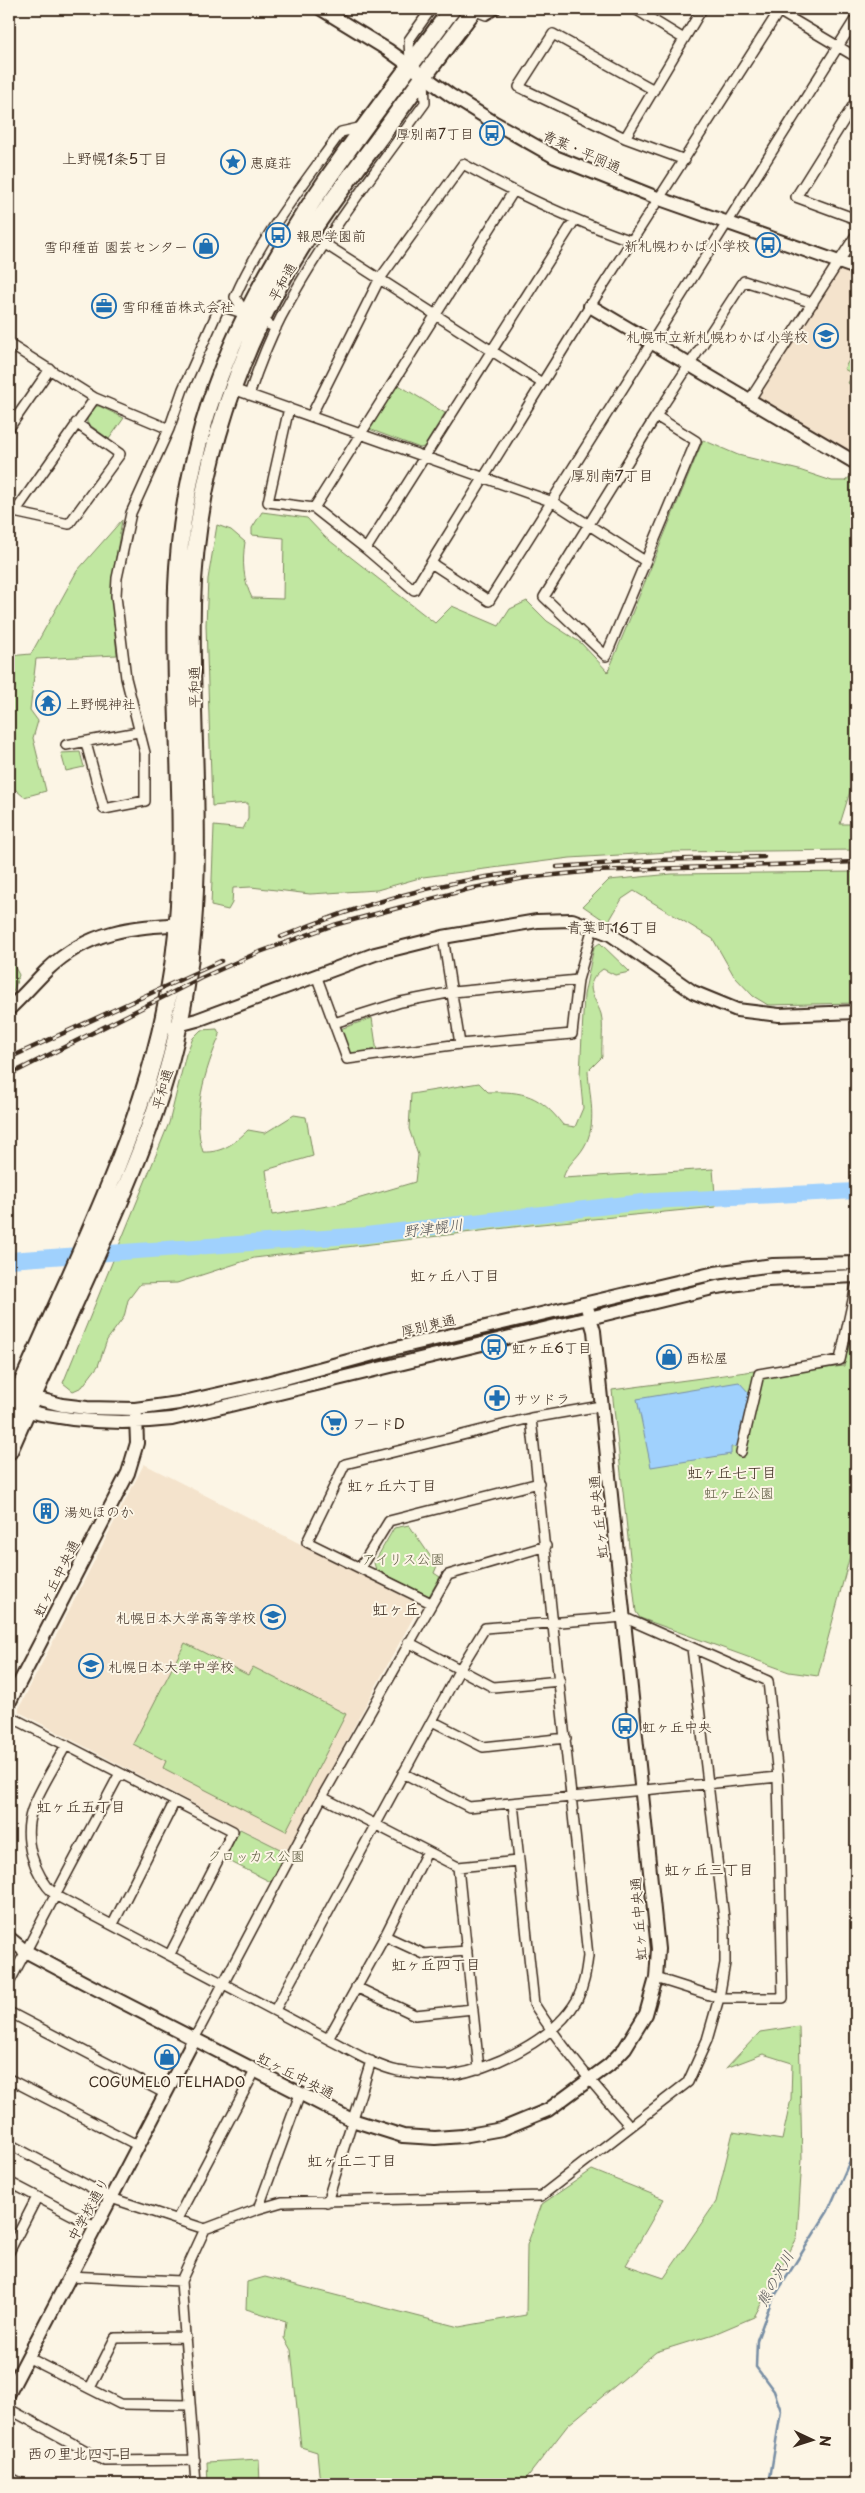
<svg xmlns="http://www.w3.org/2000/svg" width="865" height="2493" font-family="'Playpen Sans','Klee One',sans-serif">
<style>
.built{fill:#f4e3cc}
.green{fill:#c1e7a1;stroke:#7e8860}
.water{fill:#a0d1fd;stroke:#788ea4}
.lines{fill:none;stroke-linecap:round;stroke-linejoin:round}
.stream{stroke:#788ea4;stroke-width:2.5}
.river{stroke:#a0d1fd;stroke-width:16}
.street-casing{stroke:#3b2a1e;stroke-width:12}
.secondary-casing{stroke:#3b2a1e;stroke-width:16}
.highway-casing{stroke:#3b2a1e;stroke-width:20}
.street{stroke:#fcf5e5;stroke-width:9}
.secondary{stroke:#fcf5e5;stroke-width:12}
.highway{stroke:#fcf5e5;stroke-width:16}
.rail-casing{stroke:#3b2a1e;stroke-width:4.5}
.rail{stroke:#fcf5e5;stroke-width:2.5;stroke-dasharray:8;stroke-linecap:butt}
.labels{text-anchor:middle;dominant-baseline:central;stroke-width:4;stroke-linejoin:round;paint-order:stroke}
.poi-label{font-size:14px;fill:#3b2a1e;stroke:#fcf5e5;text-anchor:start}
.street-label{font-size:14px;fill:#3b2a1e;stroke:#fcf5e5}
.park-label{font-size:14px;fill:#5c593f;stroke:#fcf5e5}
.neighbourhood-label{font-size:15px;fill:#3b2a1e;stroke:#fcf5e5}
.water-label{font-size:15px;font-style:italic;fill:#545456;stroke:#fcf5e5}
.quarter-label{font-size:16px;fill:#3b2a1e;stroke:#fcf5e5}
</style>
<rect width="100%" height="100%" fill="#fcf5e5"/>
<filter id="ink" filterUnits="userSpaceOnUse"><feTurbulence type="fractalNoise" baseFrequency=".02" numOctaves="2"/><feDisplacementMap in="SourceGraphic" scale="10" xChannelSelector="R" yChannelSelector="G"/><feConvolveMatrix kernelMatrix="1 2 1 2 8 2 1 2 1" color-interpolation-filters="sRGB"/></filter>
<g filter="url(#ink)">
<path class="built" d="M840,266L856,272V458L755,400Z
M144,1464L420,1605L286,1852L19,1712V1708Z"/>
<path class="green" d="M856,348V388L848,383L853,374L844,369Z
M397,384L445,413L424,447L420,448L369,429Z
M93,406H99L124,418L109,439L87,423V418Z
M703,440L738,455L799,470L832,481H845L852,475L856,478V772L840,824H856V850L669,852L570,858L423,877L377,890L310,894L251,887L233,888L232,903L228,910L211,906L214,826L243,829L248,819V803L212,806L206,625L208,579L217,525L231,530L245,542C242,562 243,580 252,598L283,599L284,538L252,535V528L262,512L307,518L325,537L435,623L452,606L499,626L510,609L527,601L547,621L581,643L608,672Z
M122,520L111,590L117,655L36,659L30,710L38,721L33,738L46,791L24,797L9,784V656L31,654L77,571Z
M80,752L84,767L66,771L61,753Z
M856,872V1003L768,1005L753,996L734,976L713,939L634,891L622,899L608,923L583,906L609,880L672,874Z
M600,943L630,972L615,975L603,969C581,985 595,996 601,1014C604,1026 601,1044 602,1057L588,1071C589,1095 598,1124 584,1147C577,1159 567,1164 563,1178L713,1169L716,1207L531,1225L254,1258L177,1283L140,1284L128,1300L124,1317L107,1340L98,1366L82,1387L73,1391L63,1383L169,1123L186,1054L193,1038L201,1030L217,1029L220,1035C205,1070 191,1115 203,1152C222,1153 235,1143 248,1130L265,1133L294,1115L306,1117L313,1156L266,1170L272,1215L340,1204L415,1182L418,1155L409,1129L411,1094L479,1083L488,1092C524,1091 540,1095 563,1125L575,1127L583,1108L580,1075L584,995L594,947Z
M9,956L19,975L13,992L9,996Z
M372,1018L377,1052L350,1055L340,1029Z
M856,1311V1533L818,1676L789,1672L640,1618L636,1612L612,1390L776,1368L777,1374L844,1366Z
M409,1525L437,1566L434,1573L440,1577L429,1596L376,1570L374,1563L394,1528Z
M185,1643L248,1675L253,1667L346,1714L286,1831L163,1768L166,1761L133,1744Z
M240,1829L286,1852L271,1882L225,1859Z
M799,2026L802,2159L797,2238L754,2317L714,2334L656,2352L568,2425L522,2484H320L317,2452L301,2447L291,2350L284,2338L286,2321L246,2309L247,2282L265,2277L459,2327L526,2315L527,2245L542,2204L592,2170L664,2199L626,2265L664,2278L716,2202L733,2132L782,2140L791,2099L792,2063L763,2054L726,2068L760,2032Z
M259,2459L260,2484H208L207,2462Z"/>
<path class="water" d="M739,1382L749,1393L739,1446L731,1447V1454L651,1467L637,1399Z"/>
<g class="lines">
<path class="stream" d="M769,2484L781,2411L774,2391L756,2367L757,2340L771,2302L828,2211L856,2147"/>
<path class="river" d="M9,1260L366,1235L651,1201L856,1191"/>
<defs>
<path id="street" d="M635,9L684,39
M775,9L856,57
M473,10L486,15L496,9
M410,63L409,40L431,9
M654,90L553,34L519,87L625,138L685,160
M856,101L796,197L856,219
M625,138L702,9
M325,244L542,383
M246,314L235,297C261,237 303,185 341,132L363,127
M9,344L95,398L169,429L183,389L220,306L246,314L276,328
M233,389L553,502L645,561
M249,395C258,368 268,342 281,317C321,241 375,172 425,103L424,78
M749,401L856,235
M289,408L268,502L314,508L366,549L414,590L590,306L779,11
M311,416L379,280L463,164C519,195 571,220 632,241
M656,416L696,441L606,656L544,597L656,416L744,281L813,303
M9,428L50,369
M314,508L513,192
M9,511L69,524L120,454L76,423
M15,512L95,398
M366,549L574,221
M431,563L489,601L856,18
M86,743L104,809L145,801V753L126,678L116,596L117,578L131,513L169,429
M66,745L138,732
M443,937L460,1044
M316,975L347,1059L460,1044L572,1034L578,980L593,927
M334,1023L401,1002L453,992L578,980
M741,1452L759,1374L840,1360L856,1286
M360,1568L389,1521L539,1483
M431,1603L307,1542L345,1464L531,1418L601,1406
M408,1642L493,1687L560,1681
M9,1716L233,1831L170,1954
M432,1721L483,1747L566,1738
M66,1745C55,1766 40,1788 32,1810C22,1839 34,1875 55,1895L328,2039C350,2050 374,2066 398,2071C414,2073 435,2077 452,2075C494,2068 555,2039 577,2000C584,1986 586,1972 588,1956L531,1418
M403,1773L469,1807L778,1777
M322,1797L458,1867L518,1861
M513,1803L534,2004C562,2048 595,2087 630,2126
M458,1867L479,2069
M113,1924L175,1801
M385,1936L424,1954L467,1951
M9,1983L120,1773
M356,1987L415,2015L473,2009
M275,2010L460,1669L485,1628L623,1617L768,1681L778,1777L783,1998H719L656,1978
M9,2012L166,2094
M194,2039L322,1797L448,1575L546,1546
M328,2039L385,1936L427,1852
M9,2079L139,2146
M9,2144L111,2198L205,2229L258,2209L300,2094
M9,2182L95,2227
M327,2202L371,2061
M258,2209L282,2202L541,2196L688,2082L707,2040L719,1998L725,1963V1927L692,1648
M177,2219L255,2071
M9,2252L37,2197
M68,2276L181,2281
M27,2357L120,2404L190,2405
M90,2388L115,2338L186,2337
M9,2409L105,2461L195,2460
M9,2477L23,2484
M196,2484L181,2281L205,2229"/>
<path id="secondary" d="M321,9L388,50L450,95L495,123L555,157L660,199L856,268
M590,306L856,463
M9,1009C22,997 34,983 47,970C89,930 130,927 185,924
M171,1027L197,1020L375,954L443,937L537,921L572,920L610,934L693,992L737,1010L779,1015L856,1012
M9,1391L62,1405L87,1408L135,1409L179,1403L263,1384L392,1349L715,1273L773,1265L856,1263
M18,1409C70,1422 120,1425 172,1419L717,1287L767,1280L856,1276
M9,1703L128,1473L137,1443L136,1416
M9,1938L25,1951L85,1983L352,2120L403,2136L435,2138L463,2136L502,2129L548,2110L609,2065L625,2048L646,2014L656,1978L658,1949L594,1331L586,1304
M9,2393L194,2039"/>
<path id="highway" d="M9,1412C29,1369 48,1325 68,1281C123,1157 172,1044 179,905C185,799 173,693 177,587C179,532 189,475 204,423C250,265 357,139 452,9
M9,1451C34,1394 59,1337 85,1280C125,1192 164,1105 182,1009C208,875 189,739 192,604C195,489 228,376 284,276C311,228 344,185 377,141C409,97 441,52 474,9"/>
</defs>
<use href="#street" class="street-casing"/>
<use href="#secondary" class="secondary-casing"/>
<use href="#highway" class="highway-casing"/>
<use href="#street" class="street"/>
<use href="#secondary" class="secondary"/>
<use href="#highway" class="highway"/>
<defs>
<path id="rail" d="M557,867L657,860L764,857
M281,937C355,906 435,883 514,873
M9,1058L221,961
M9,1075L201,978L257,953L334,925L469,889L525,878L594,871L856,862"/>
</defs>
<use href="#rail" class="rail-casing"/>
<use href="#rail" class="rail"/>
</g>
</g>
<defs>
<symbol id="bus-ring" viewBox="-11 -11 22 22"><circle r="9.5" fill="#fcf5e5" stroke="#1f6fb2" stroke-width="1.5"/><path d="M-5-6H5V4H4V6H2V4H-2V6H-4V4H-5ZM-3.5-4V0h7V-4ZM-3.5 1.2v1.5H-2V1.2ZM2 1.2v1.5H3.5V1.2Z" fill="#1f6fb2"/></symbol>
<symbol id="sight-ring" viewBox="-11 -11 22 22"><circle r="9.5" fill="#fcf5e5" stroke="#1f6fb2" stroke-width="1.5"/><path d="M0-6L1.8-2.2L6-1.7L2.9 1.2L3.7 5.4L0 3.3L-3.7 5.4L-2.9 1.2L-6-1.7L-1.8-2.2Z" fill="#1f6fb2"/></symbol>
<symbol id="shop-ring" viewBox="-11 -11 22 22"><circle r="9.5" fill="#fcf5e5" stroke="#1f6fb2" stroke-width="1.5"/><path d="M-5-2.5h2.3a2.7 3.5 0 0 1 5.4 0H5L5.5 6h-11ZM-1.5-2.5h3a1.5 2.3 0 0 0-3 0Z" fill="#1f6fb2"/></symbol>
<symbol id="office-ring" viewBox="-11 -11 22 22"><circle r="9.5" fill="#fcf5e5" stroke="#1f6fb2" stroke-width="1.5"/><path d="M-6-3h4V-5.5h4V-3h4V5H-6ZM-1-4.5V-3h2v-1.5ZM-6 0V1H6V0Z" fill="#1f6fb2"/></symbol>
<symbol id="school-ring" viewBox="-11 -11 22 22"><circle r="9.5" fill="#fcf5e5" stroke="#1f6fb2" stroke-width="1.5"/><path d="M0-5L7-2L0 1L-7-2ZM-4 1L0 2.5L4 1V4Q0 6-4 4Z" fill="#1f6fb2"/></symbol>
<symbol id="temple-ring" viewBox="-11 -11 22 22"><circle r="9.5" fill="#fcf5e5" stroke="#1f6fb2" stroke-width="1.5"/><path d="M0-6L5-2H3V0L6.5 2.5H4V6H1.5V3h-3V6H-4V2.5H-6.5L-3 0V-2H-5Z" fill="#1f6fb2"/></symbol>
<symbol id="pharmacy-ring" viewBox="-11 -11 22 22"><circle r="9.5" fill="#fcf5e5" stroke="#1f6fb2" stroke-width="1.5"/><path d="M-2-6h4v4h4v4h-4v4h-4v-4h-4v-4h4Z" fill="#1f6fb2"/></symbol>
<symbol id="supermarket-ring" viewBox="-11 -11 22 22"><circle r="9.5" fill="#fcf5e5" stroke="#1f6fb2" stroke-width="1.5"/><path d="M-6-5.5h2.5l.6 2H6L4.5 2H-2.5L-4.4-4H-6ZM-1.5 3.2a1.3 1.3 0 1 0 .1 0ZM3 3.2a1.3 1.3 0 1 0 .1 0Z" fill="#1f6fb2"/></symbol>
<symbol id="building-ring" viewBox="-11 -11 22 22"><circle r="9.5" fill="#fcf5e5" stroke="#1f6fb2" stroke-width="1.5"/><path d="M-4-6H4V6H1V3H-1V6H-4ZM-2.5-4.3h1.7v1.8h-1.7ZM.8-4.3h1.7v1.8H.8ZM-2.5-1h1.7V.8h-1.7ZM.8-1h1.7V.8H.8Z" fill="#1f6fb2"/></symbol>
</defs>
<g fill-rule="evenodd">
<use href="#bus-ring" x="478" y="119" width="28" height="28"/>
<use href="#sight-ring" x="219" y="148" width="28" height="28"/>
<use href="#bus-ring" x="264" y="221" width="28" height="28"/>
<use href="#bus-ring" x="754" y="231" width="28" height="28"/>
<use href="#shop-ring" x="192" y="232" width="28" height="28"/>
<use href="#office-ring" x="90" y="292" width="28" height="28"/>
<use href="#school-ring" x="812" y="322" width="28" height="28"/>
<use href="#temple-ring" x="34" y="689" width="28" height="28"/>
<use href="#bus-ring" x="480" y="1333" width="28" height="28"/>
<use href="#shop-ring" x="655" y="1343" width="28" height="28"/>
<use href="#pharmacy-ring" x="483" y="1384" width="28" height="28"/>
<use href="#supermarket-ring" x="320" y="1409" width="28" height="28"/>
<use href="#building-ring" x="32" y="1497" width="28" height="28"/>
<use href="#school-ring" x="259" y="1603" width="28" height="28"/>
<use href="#school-ring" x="77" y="1652" width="28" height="28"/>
<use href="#bus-ring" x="611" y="1712" width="28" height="28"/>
<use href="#shop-ring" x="153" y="2043" width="28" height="28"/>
</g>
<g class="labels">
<g class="poi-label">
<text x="474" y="133" text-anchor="end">厚別南7丁目</text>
<text x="250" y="162">恵庭荘</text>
<text x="296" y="235">報恩学園前</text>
<text x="750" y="245" text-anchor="end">新札幌わかば小学校</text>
<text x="188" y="246" text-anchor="end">雪印種苗 園芸センター</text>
<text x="122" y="306">雪印種苗株式会社</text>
<text x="808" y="336" text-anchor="end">札幌市立新札幌わかば小学校</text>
<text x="66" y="703">上野幌神社</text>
<text x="512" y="1347">虹ヶ丘6丁目</text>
<text x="686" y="1357">西松屋</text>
<text x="514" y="1398">サツドラ</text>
<text x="352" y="1423">フードD</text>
<text x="64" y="1511">湯処ほのか</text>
<text x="256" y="1617" text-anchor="end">札幌日本大学高等学校</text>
<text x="108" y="1666">札幌日本大学中学校</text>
<text x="642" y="1726">虹ヶ丘中央</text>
<text x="167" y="2081" text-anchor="middle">COGUMELO TELHADO</text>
</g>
<g class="street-label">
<text transform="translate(582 151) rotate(24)">青葉・平岡通</text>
<text transform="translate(282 282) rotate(-61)">平和通</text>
<text transform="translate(194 687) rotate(-91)">平和通</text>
<text transform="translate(162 1089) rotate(-74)">平和通</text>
<text transform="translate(428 1325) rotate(-13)">厚別東通</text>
<text transform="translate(598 1517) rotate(-96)">虹ヶ丘中央通</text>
<text transform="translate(56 1578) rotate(-63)">虹ヶ丘中央通</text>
<text transform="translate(638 1919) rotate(-94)">虹ヶ丘中央通</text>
<text transform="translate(296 2075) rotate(27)">虹ヶ丘中央通</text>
<text transform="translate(88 2209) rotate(-61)">中学校通り</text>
</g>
<g class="park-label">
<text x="739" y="1492">虹ヶ丘公園</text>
<text x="403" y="1558">アイリス公園</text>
<text x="256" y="1855">クロッカス公園</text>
</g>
<g class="neighbourhood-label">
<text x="115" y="157">上野幌1条5丁目</text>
<text x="612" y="474">厚別南7丁目</text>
<text x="613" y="926">青葉町16丁目</text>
<text x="455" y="1274">虹ヶ丘八丁目</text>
<text x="732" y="1471">虹ヶ丘七丁目</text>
<text x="392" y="1484">虹ヶ丘六丁目</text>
<text x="81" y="1805">虹ヶ丘五丁目</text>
<text x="709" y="1868">虹ヶ丘三丁目</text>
<text x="436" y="1963">虹ヶ丘四丁目</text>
<text x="352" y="2159">虹ヶ丘二丁目</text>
<text x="80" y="2452">西の里北四丁目</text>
</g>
<g class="water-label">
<text transform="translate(433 1227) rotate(-7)">野津幌川</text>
<text transform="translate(774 2278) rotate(-61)">熊の沢川</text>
</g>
<g class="quarter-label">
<text x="396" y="1608">虹ヶ丘</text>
</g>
</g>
<rect width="865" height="2493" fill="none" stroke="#fcf5e5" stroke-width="30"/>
<rect x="15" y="15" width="835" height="2463" fill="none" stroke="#3b2a1e" stroke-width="2" filter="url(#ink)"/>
<g transform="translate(812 2440) rotate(94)" stroke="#fcf5e5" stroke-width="4" paint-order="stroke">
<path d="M0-4L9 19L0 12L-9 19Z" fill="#3b2a1e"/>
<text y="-8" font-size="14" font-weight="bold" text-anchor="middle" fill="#3b2a1e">N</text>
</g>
</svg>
